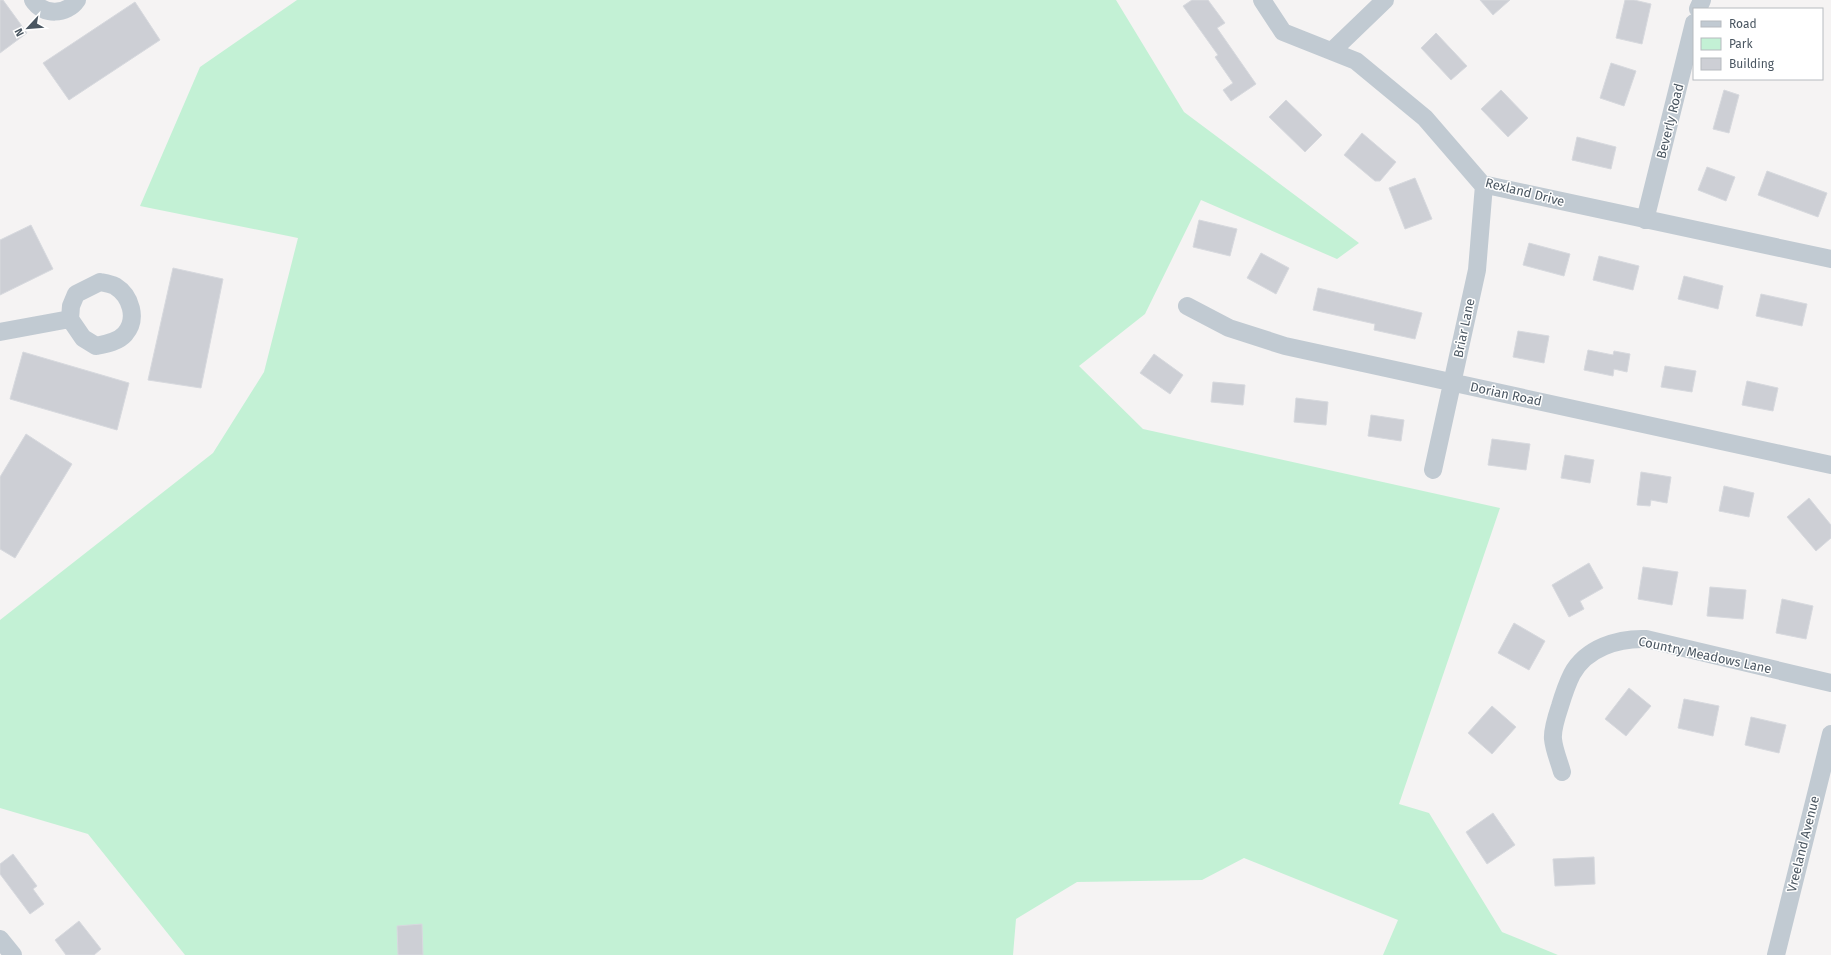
<svg xmlns="http://www.w3.org/2000/svg" width="1831" height="955" font-family="'Fira Sans',sans-serif">
<style>
.green{fill:#c3f1d5}
.building{fill:#cdcfd5;stroke:#d7d9de}
.lines{fill:none;stroke-linecap:round;stroke-linejoin:round}
.minor{stroke:#c1cad2;stroke-width:18}
.labels{text-anchor:middle;dominant-baseline:central;stroke-width:3;stroke-linejoin:round;paint-order:stroke}
.street-label{font-size:13px;fill:#4a5661;stroke:#fff}
</style>
<rect width="100%" height="100%" fill="#f5f3f3"/>
<path class="green" d="M297,0H1116L1184,112L1359,243L1337,259L1201,200L1145,314L1079,366L1143,429L1500,508L1399,804L1429,813L1502,932L1558,955H1383L1398,920L1244,858L1202,880L1077,882L1016,919L1013,955H185L88,834L0,808V620L213,453L264,372L298,238L140,206L200,67Z"/>
<path class="building" d="M0,0H3L27,33L0,53Z
M1192,0H1208L1225,23L1217,28L1256,84L1231,101L1223,90L1233,83L1215,57L1218,55L1183,6Z
M1480,0H1510L1493,15Z
M1625,0H1634L1651,4L1642,44L1616,38Z
M135,2L160,40L69,100L43,63Z
M1436,33L1467,66L1451,80L1421,48Z
M1611,63L1636,71L1624,106L1600,98Z
M1501,90L1528,118L1508,137L1481,109Z
M1724,90L1739,95L1729,133L1713,129Z
M1286,100L1322,135L1305,152L1269,117Z
M1362,133L1396,162L1380,181H1375L1344,155Z
M1577,137L1616,147L1611,169L1572,160Z
M1707,167L1735,177L1726,201L1698,190Z
M1767,171L1827,193L1818,217L1758,195Z
M1415,178L1432,219L1405,229L1389,188Z
M1199,220L1237,229L1230,256L1193,247Z
M31,225L53,269L0,295V240Z
M1529,243L1570,254L1564,276L1523,265Z
M1261,253L1289,268L1276,294L1247,278Z
M1599,256L1639,266L1633,290L1593,280Z
M173,268L223,279L201,388L148,380Z
M1684,276L1723,286L1718,309L1678,299Z
M1318,288L1422,313L1415,339L1374,330L1375,324L1313,310Z
M1761,294L1807,304L1802,326L1756,316Z
M1518,331L1549,336L1544,363L1513,357Z
M1588,350L1613,355L1614,351L1630,354L1627,372L1614,369L1613,376L1584,370Z
M23,352L129,383L117,430L10,399Z
M1154,354L1183,375L1170,394L1140,373Z
M1665,366L1696,371L1692,392L1661,387Z
M1747,381L1778,388L1773,411L1742,405Z
M1213,382L1245,385L1243,405L1211,402Z
M1296,398L1328,402L1326,425L1294,422Z
M1371,415L1404,420L1401,441L1368,436Z
M26,434L72,464L15,558L0,549V477Z
M1492,439L1530,444L1526,470L1488,465Z
M1565,455L1594,460L1590,483L1561,478Z
M1641,472L1671,477L1667,503L1651,500L1650,506L1637,505Z
M1724,486L1754,493L1749,517L1719,511Z
M1809,498L1831,525V538L1816,551L1787,517Z
M1589,563L1603,588L1580,601L1584,609L1569,617L1552,585Z
M1643,567L1678,572L1672,605L1638,599Z
M1710,587L1746,590L1743,619L1707,616Z
M1782,599L1813,606L1806,639L1776,633Z
M1514,623L1545,641L1529,670L1498,653Z
M1629,688L1651,706L1626,736L1605,719Z
M1684,699L1719,706L1713,736L1678,728Z
M1492,706L1516,727L1492,754L1468,733Z
M1751,717L1786,725L1779,753L1745,745Z
M1493,813L1515,845L1487,864L1466,832Z
M13,854L37,886L33,889L44,904L30,914L0,874V864Z
M1594,857L1595,884L1555,886L1553,859Z
M79,921L101,949L94,955H66L55,940Z
M422,924L423,955H398L397,926Z"/>
<g class="lines">
<path class="minor" d="M33,0C43,16 67,15 77,0
M1262,0L1283,32L1356,61L1425,118L1482,184L1831,259
M1698,9L1702,0
M1332,51L1385,0
M1645,220L1694,23
M100,282C105,283 111,284 115,286C131,296 138,319 125,334C118,342 106,344 96,346L83,338L70,319L71,306L76,294Z
M1187,306L1229,328L1285,346L1831,465
M0,332L70,319
M1433,470L1477,270L1484,185
M1562,772C1559,761 1554,750 1553,739C1552,730 1557,715 1560,706C1563,696 1567,684 1572,674C1586,648 1618,638 1646,639L1831,683
M0,939L13,955
M1776,955L1831,734"/>
</g>
<g class="labels">
<g class="street-label">
<text transform="translate(1670 121) rotate(-76)">Beverly Road</text>
<text transform="translate(1525 192) rotate(14)">Rexland Drive</text>
<text transform="translate(1464 328) rotate(-78)">Briar Lane</text>
<text transform="translate(1506 394) rotate(12)">Dorian Road</text>
<text transform="translate(1705 655) rotate(12)">Country Meadows Lane</text>
<text transform="translate(1803 844) rotate(-76)">Vreeland Avenue</text>
</g>
</g>
<rect x="1693" y="8" width="130" height="72" fill="#ffffff" stroke="#b7bbc0"/>
<rect x="1701" y="21" width="20" height="6" fill="#c1cad2" stroke="#b7bbc0"/>
<text x="1729" y="28" font-size="12" fill="#4a5661">Road</text>
<rect x="1701" y="38" width="20" height="12" fill="#c3f1d5" stroke="#b7bbc0"/>
<text x="1729" y="48" font-size="12" fill="#4a5661">Park</text>
<rect x="1701" y="58" width="20" height="12" fill="#cdcfd5" stroke="#b7bbc0"/>
<text x="1729" y="68" font-size="12" fill="#4a5661">Building</text>
<g transform="translate(28 28) rotate(244)" stroke="#ffffff" stroke-width="3" paint-order="stroke">
<path d="M0-3L7 15L0 10L-7 15Z" fill="#4a5661"/>
<text y="-6" font-size="11" font-weight="bold" text-anchor="middle" fill="#4a5661">N</text>
</g>
</svg>
